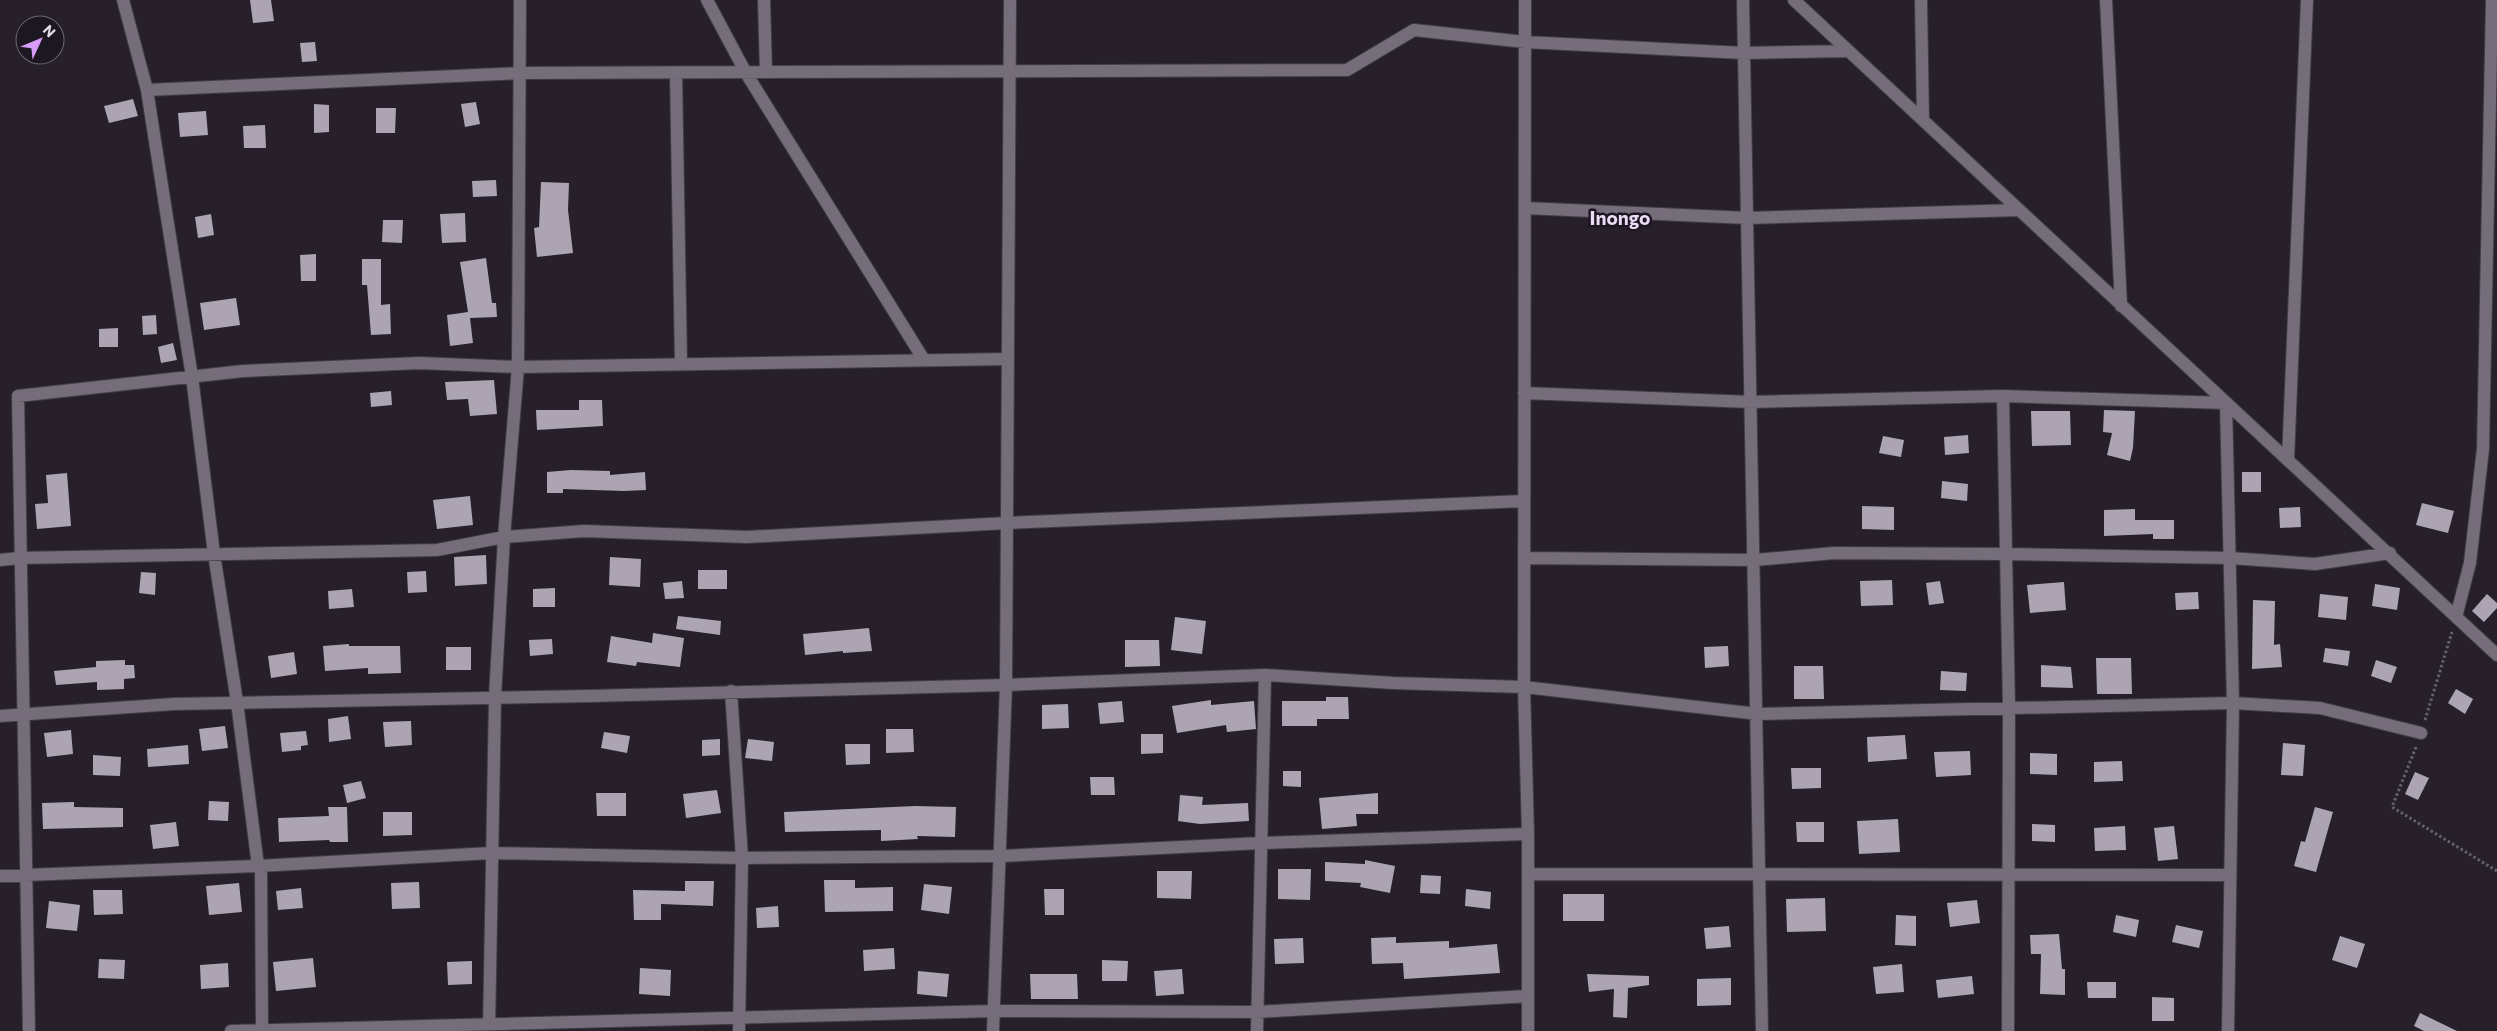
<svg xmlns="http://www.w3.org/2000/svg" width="2497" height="1031" font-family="Commissioner,sans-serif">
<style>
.building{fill:#aca4b2}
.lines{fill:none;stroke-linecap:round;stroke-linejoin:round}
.minor-casing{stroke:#433d46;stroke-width:14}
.tertiary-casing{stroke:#433d46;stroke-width:14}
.path{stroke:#67616b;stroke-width:3;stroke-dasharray:2.5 2.5;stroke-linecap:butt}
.minor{stroke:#756d7a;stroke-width:12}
.tertiary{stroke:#756d7a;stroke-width:12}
.labels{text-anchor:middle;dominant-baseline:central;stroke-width:5;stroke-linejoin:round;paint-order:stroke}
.district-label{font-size:19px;font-weight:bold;fill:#ecdbf6;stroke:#1d1721}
</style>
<rect width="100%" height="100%" fill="#27202b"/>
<path class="building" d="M250,0H271L274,21L253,23Z
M315,42L317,61L302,62L300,43Z
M133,99L138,116L109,123L104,106Z
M476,102L480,124L465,127L461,104Z
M314,104L329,105V132L314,133Z
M376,108H396L395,133H376Z
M206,111L208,135L180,137L178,113Z
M265,125L266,148H244L243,126Z
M496,180L497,196L473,197L472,181Z
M541,182L569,183L568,210L573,253L537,257L534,228L539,227Z
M465,213L466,242L442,243L440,214Z
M211,214L214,235L198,238L195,217Z
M383,220H403L402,243L382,242Z
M316,254V281H301L300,255Z
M486,258L492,303H496L497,317L470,318L473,343L450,346L447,315L468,312L460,262Z
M362,259H381V305L390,304L391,334L371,335L367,285H362Z
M236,298L240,325L204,330L200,303Z
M156,315L157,334L143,335L142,316Z
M118,328V347H99V329Z
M173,343L177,360L161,363L158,347Z
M494,380L497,414L470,416L468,399L447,400L445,382Z
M391,391L392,405L371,407L370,393Z
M579,400H602L603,426L537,430L536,410H579Z
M2104,410L2135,411L2133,448L2130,461L2107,455L2112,433L2103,432Z
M2031,411H2070L2071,445L2032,446Z
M1968,435L1969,453L1945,455L1944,437Z
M1883,436L1904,440L1901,457L1879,453Z
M571,470L610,471V475L645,472L646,490L624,491L563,489V493H547V472Z
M2242,472H2261V492H2242Z
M67,473L71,526L37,529L35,504L48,503L46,475Z
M1942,481L1968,484L1967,501L1941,498Z
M470,496L473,525L437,529L433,500Z
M2422,503L2454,511L2448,533L2416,525Z
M1862,506L1894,507V530L1862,529Z
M2300,507L2301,527L2280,528L2279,508Z
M2135,509V520H2174V539H2153V534L2104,536V510Z
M486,555L487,584L455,586L454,557Z
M610,557L641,559L640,587L609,585Z
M698,570H727V589H698Z
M426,571L427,592L408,593L407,572Z
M141,572L156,573L155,595L139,593Z
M1892,580L1893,605L1861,606L1860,581Z
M682,581L684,598L665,599L663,583Z
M1940,581L1944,603L1929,605L1926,583Z
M2064,582L2066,610L2030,613L2027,585Z
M2375,584L2400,588L2397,610L2372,606Z
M555,588V607H533V589Z
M352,589L354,607L329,609L328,591Z
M2198,592L2199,609L2176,610L2175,593Z
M2320,594L2348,597L2346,620L2318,617Z
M2487,594L2497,603V608L2484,622L2472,611Z
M2253,600L2275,601L2274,645L2280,644L2282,667L2252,669Z
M678,616L721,621L720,635L676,629Z
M1175,617L1206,621L1202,654L1171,650Z
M869,628L872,651L843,653V651L805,655L803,634Z
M653,633L684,638L680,667L637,662L636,666L607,662L611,636L652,643Z
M552,639L553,654L530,656L529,640Z
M1125,640H1159L1160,666L1125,667Z
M349,644V646H400L401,673L368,674V668L325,671L323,646Z
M1728,646L1729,666L1705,668L1704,647Z
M446,647H471V670H446Z
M2325,648L2350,651L2348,666L2323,662Z
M294,652L297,674L271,678L268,656Z
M2096,658H2131L2132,694H2097Z
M125,660V665H134L135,678L124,679V689L97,690V682L56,685L54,671L96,667V661Z
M2376,660L2397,667L2391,683L2371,676Z
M2041,665L2071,667L2073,688L2041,687Z
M1794,666H1823L1824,699H1794Z
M1941,671L1967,673L1966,691L1940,690Z
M2456,689L2473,699L2465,714L2448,703Z
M1326,697H1348L1349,719H1317V726H1282V701H1326Z
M1211,700V705L1254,701L1256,729L1227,732L1226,725L1177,733L1172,706Z
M1122,701L1124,722L1100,724L1098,703Z
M1068,704L1069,728L1042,729V705Z
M348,716L351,739L329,742L328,719Z
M411,721L412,745L385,747L383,722Z
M225,726L228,748L202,751L199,729Z
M886,729H913L914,752L886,753Z
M71,730L73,754L47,757L44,733Z
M306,731L308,745L301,746V750L282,752L280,733Z
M604,732L630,736L627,753L601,748Z
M1141,734H1163V753L1141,754Z
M1905,735L1907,759L1868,762L1867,737Z
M720,739V755L702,756V740Z
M748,739L774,742L772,761L745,758Z
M2283,743L2305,745L2303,776L2281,775Z
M845,744H870V764L846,765Z
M188,745L189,764L148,767L147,749Z
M1970,751L1971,775L1936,777L1934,752Z
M2030,753L2057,754V775L2030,774Z
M93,755L121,757L120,776L93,775Z
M2122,761L2123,781L2094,782V762Z
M1791,768H1821V788L1792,789Z
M1283,771H1301V787L1283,786Z
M2415,772L2429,778L2418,800L2405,794Z
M1090,777H1114L1115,795H1091Z
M361,781L366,798L347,803L343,785Z
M717,790L721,813L686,818L683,794Z
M596,793H626V816H597Z
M1378,793V814H1356L1357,826L1322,829L1319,798Z
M1180,795L1203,797L1202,805L1248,803L1249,821L1200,824L1178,821Z
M209,801L229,802L228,821L208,820Z
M74,802V807L123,808V827L43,829L42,803Z
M915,806L956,807L955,837L917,836L918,839L881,841V830L785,832L784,812Z
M328,807H347L348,842H330L329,840L279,842L278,818L329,816Z
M2315,807L2333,812L2316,872L2294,866L2301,841L2305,842Z
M383,812H412V835L383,836Z
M1898,819L1900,852L1859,854L1857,821Z
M176,822L179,846L153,849L150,825Z
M1796,822H1824V842H1797Z
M2032,824L2055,825V842L2032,841Z
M2125,826L2126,850L2095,851L2094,828Z
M2174,826L2178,859L2158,861L2154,828Z
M1365,860L1395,866L1390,893L1360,887L1361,883L1325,881V862L1365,864Z
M1278,869H1311L1310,900L1278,899Z
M1157,871H1192L1191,899L1157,898Z
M1421,875L1441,876L1440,894L1420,893Z
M824,880H855V888L893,887V911L825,912Z
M685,881H714L713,906L661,904V920H634L633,890L685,891Z
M419,882L420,908L392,909L391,883Z
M239,883L242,912L209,915L206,886Z
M924,884L952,887L949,914L921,910Z
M301,888L303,908L278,910L276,891Z
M1044,889H1064V915H1045Z
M1466,889L1491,892L1490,909L1465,906Z
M93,890H122L123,914L94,915Z
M1563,894H1604V921H1563Z
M1825,898L1826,931L1787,932L1786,899Z
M1977,900L1980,923L1950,927L1947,903Z
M49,901L80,905L77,931L46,928Z
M778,906L779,927L757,928L756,908Z
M1896,915L1916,916V946L1895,945Z
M2116,915L2139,920L2136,937L2113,932Z
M2176,925L2203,931L2199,948L2172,942Z
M1729,926L1731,947L1706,949L1704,928Z
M2059,934L2062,969H2065V995L2040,994L2041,954H2031L2030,935Z
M2340,936L2365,944L2357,968L2332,960Z
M1396,937V943L1449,941V948L1497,944L1500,973L1404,979L1403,963L1372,964L1371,938Z
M1303,938L1304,963L1275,964L1274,939Z
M894,948L895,969L864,971L863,950Z
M313,958L316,987L276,991L273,962Z
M99,959L125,960L124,979L98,978Z
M1102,960L1128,961L1127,981H1102Z
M472,961V984L448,985L447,962Z
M228,963L229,987L201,989L200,965Z
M1902,964L1904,992L1876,994L1873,967Z
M640,968L671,970L670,996L639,994Z
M1182,969L1184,994L1156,996L1154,971Z
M918,971L949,974L947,997L917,994Z
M1030,974H1077L1078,999H1031Z
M1587,974L1649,976V985L1628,988L1627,1018L1613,1017L1614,989L1589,992Z
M1972,976L1974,994L1938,998L1936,980Z
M1731,978V1005L1697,1006V979Z
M2087,982H2116V998H2088Z
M2152,997L2174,998V1021H2152Z
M2420,1013L2457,1031H2424L2414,1026Z"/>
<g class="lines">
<defs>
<path id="minor" d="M123,0L147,90L192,377L214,554L237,702L258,866
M707,0L746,73L924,360
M764,0L766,72
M1525,0L1524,687L1528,834V1031
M1743,0L1762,1031
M1794,0L2497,655
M1921,0L1923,120
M2106,0L2121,306
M676,73L681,364
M147,90L520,73L1347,70L1414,30L1525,42L1744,53L1848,51
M1525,208L1748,218L2019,210
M1524,393L1751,402L2003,396L2226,403L2233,703L2228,1031
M2003,396L2009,708L2008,1031
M2288,460L2307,0
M1524,558L1755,560L1834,553L2006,554L2230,558L2315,564L2390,553
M0,560L19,558L437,550L504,537L584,531L747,537L1007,523L1524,501
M2456,617L2470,563L2483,449L2492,0
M731,691L742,858L739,1031
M0,716L174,704L589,696L1006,685L1265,675L1393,683L1524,687L1758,714L2233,703L2320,708L2421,733
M261,866L262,1031
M1528,874L2230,875
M0,876L258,866L491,853L742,858L1001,856L1261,843L1528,834
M29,1031L18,396L243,371L419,363L518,367L1008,359
M231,1031L994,1011L1257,1012L1528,996
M489,1031L495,697L504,537L518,367L520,0
M1257,1031L1265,675"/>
<path id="tertiary" d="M993,1031L1006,685L1010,0"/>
</defs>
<use href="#minor" class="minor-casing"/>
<use href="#tertiary" class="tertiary-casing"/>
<path class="path" d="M2425,720L2452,632
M2416,747L2392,807L2497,871"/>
<use href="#minor" class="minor"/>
<use href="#tertiary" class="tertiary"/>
</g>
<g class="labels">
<g class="district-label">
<text x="1620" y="217">Inongo</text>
</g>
</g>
<g transform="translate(40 40) rotate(46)"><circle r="24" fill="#1d1721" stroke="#6d6770"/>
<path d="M0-4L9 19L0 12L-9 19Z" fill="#d79bf9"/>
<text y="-8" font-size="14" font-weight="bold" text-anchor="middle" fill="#e4dfe7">N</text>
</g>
</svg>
